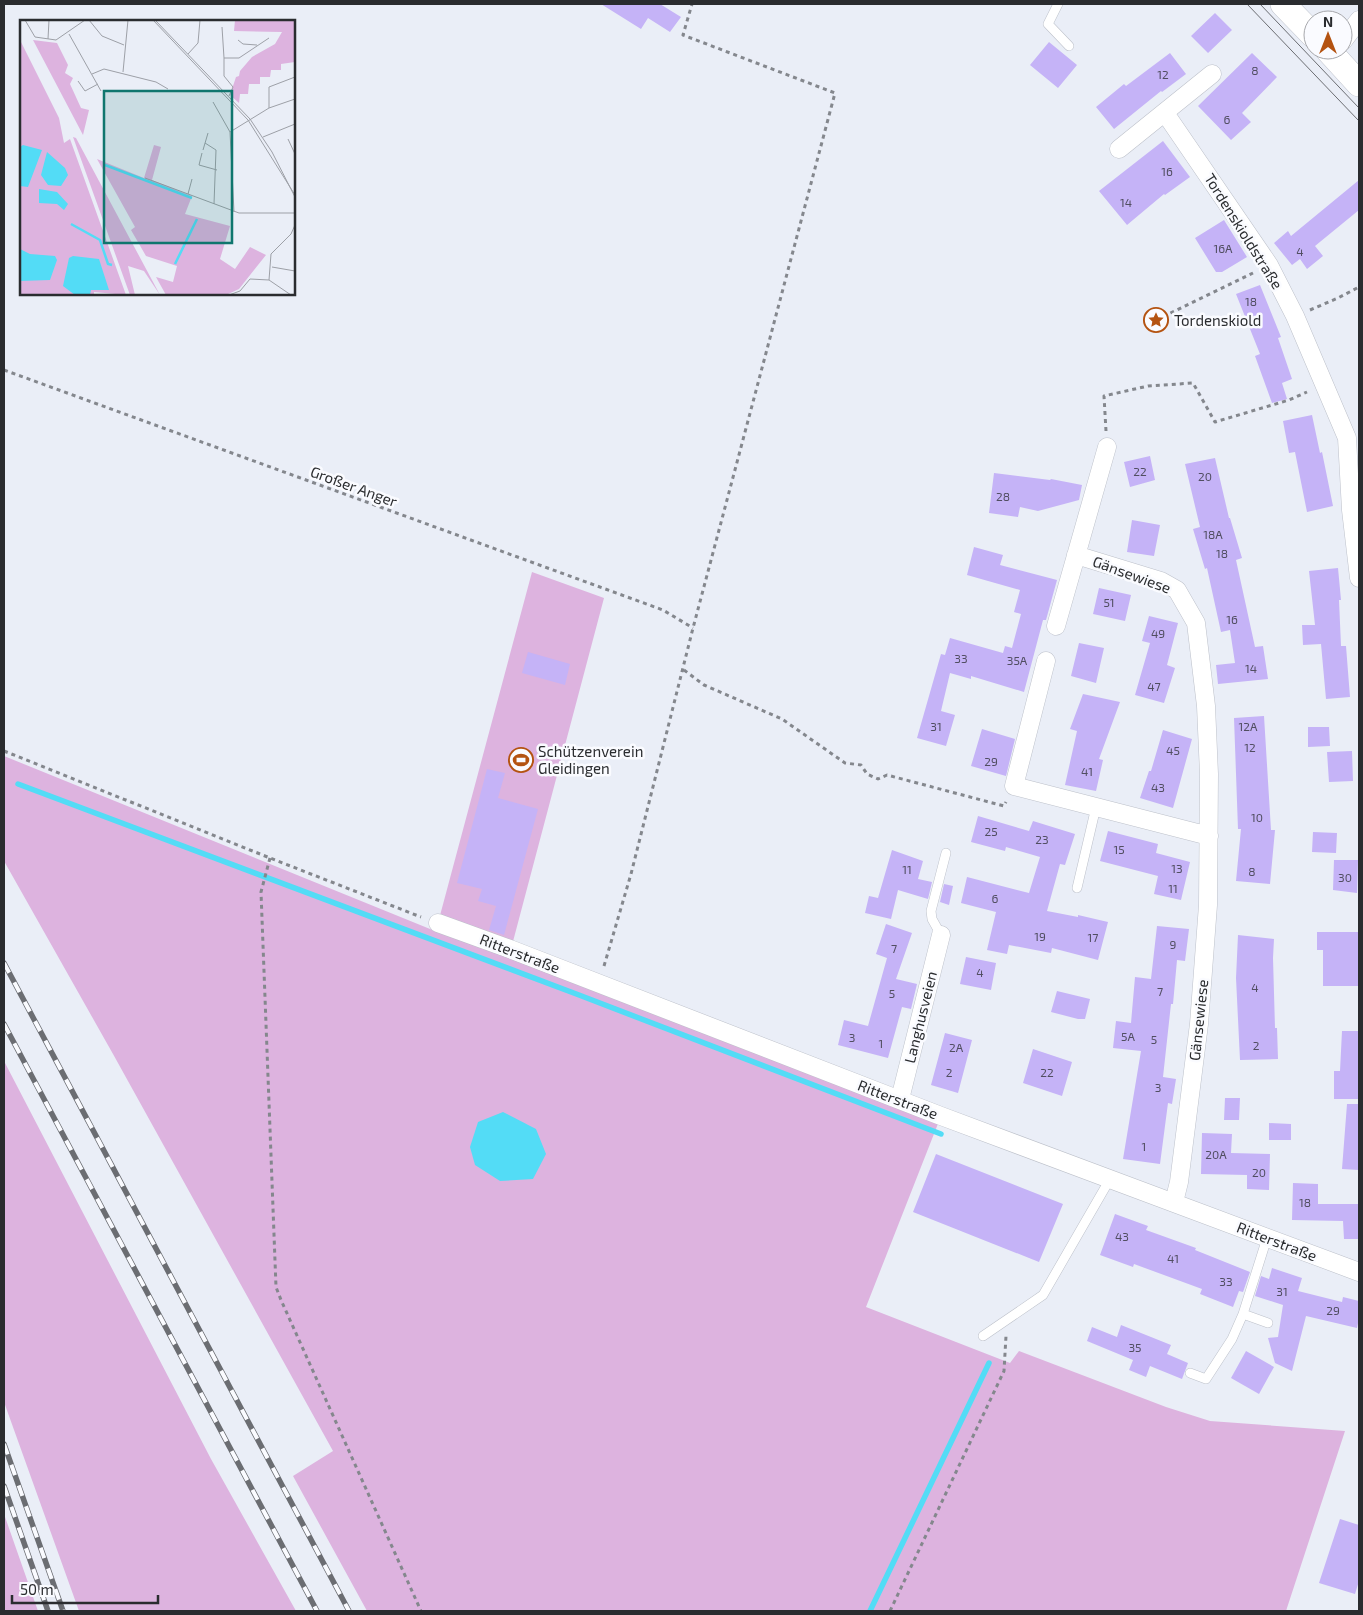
<svg xmlns="http://www.w3.org/2000/svg" width="1363" height="1615" font-family="'Exo 2',sans-serif">
<style>
.green{fill:#ddb3df}
.water{fill:#53dcf6}
.lines{fill:none;stroke-linecap:round;stroke-linejoin:round}
.stream{stroke:#53dcf6;stroke-width:5.5}
.building{fill:#c5b3f7}
.lane-casing{stroke:#bdc1ca;stroke-width:10}
.street-casing{stroke:#bdc1ca;stroke-width:19}
.secondary-casing{stroke:#bdc1ca;stroke-width:26}
.path{stroke:#84878d;stroke-width:3;stroke-dasharray:4 4;stroke-linecap:butt}
.lane{stroke:#fff;stroke-width:9}
.street{stroke:#fff;stroke-width:18}
.secondary{stroke:#fff;stroke-width:25}
.tram{stroke:#6b6d72;stroke-width:1}
.rail-casing{stroke:#6b6d72;stroke-width:5.5}
.rail{stroke:#fafbff;stroke-width:4;stroke-dasharray:11;stroke-linecap:butt}
.labels{text-anchor:middle;dominant-baseline:central;stroke-width:5;stroke-linejoin:round;paint-order:stroke}
.number-label{font-size:12px;fill:#514e61}
.street-label{font-size:15px;fill:#2a2c2f;stroke:#fafbff}
.poi-label{font-size:15px;fill:#2a2c2f;stroke:#fafbff;text-anchor:start}
.inset-river{fill:none;stroke:#53dcf6;stroke-width:2.5}
.inset-road{fill:none;stroke:#9da0a7;stroke-width:1}
.view{fill:#0f766e;fill-opacity:0.15;stroke:#0f766e;stroke-width:2.5}
.inset-edge{fill:none;stroke:#2a2c2f;stroke-width:2.5}
</style>
<rect width="100%" height="100%" fill="#eaeef7"/>
<path class="green" d="M532,572L604,598L511,949L941,1116L866,1307L1010,1363L1019,1351L1166,1407L1210,1421L1345,1431L1286,1611H367L293,1476L333,1451L113,1054L4,861V756L435,931L438,923Z
M4,1061L211,1459L296,1611H79L4,1402Z
M4,1514L38,1611H4Z"/>
<path class="water" d="M503,1112L536,1129L546,1154L533,1179L500,1181L475,1165L470,1147L478,1122Z"/>
<g class="lines">
<path class="stream" d="M18,784L579,995L941,1134
M870,1611L989,1363"/>
</g>
<path class="building" d="M601,4H660L681,17L670,32L648,18L641,29Z
M1215,13L1232,30L1208,53L1191,36Z
M1049,42L1077,65L1058,88L1030,65Z
M1170,53L1186,74L1162,92L1161,91L1114,129L1096,107L1124,84L1126,86Z
M1252,53L1277,77L1242,113L1251,122L1231,140L1198,106Z
M1163,141L1190,177L1165,195L1164,194L1127,225L1099,191Z
M1359,180V210L1315,246L1323,256L1307,269L1300,259L1292,265L1274,243L1288,231L1291,236Z
M1224,220L1247,257L1222,272H1216L1195,238Z
M1260,285L1281,337L1278,338L1292,379L1282,383L1287,399L1272,403L1255,356L1260,354L1236,294Z
M1312,415L1320,453L1322,452L1333,506L1307,512L1295,452L1289,453L1283,421Z
M1150,456L1155,480L1130,487L1124,462Z
M1215,458L1229,518H1230L1242,558L1236,560L1255,647L1263,646L1268,679L1218,684L1216,665L1235,663L1230,630L1221,632L1207,568L1205,569L1193,529L1200,527L1185,464Z
M994,473L1050,480L1051,479L1082,485L1079,500L1038,511L1020,507L1018,517L989,513Z
M1132,520L1160,525L1154,556L1127,552Z
M974,547L1003,555L1000,565L1057,580L1046,620H1043L1024,692L971,676V679L950,673L941,711L955,715L946,746L917,738L941,654L945,655L950,638L1003,653L1005,646L1012,648L1021,614L1014,612L1020,590L967,575Z
M1338,568L1341,600H1339L1341,646H1346L1350,697L1326,699L1321,644L1303,645L1302,625H1315L1309,571Z
M1099,588L1131,595L1125,621L1093,614Z
M1149,616L1178,623L1167,665L1175,668L1164,703L1135,695L1150,643L1142,641Z
M1079,643L1104,648L1096,683L1071,676Z
M528,652L570,664L565,685L522,673Z
M1083,694L1120,702L1099,759L1103,760L1096,791L1065,785L1077,731L1070,729Z
M1264,716L1271,830H1275L1270,884L1236,881L1241,829H1238L1234,718Z
M1308,727H1329L1330,746L1308,747Z
M982,729L1015,739L1006,776L971,766Z
M1163,730L1192,739L1173,808L1140,798L1149,771H1151Z
M1352,751L1353,781L1329,782L1327,752Z
M487,769L505,773L498,798L538,809L504,935L489,930L496,906L478,901L482,889L457,883Z
M978,816L1029,831L1033,821L1075,834L1065,865L1060,864L1047,911L1078,917V915L1108,922L1098,960L1052,948L1051,953L1009,945L1007,954L987,950L996,912L961,903L967,877L1029,893L1040,857L1006,847L1005,851L971,842Z
M1108,831L1158,844L1156,853L1190,862L1181,900L1154,894L1158,876L1100,861Z
M1313,832L1337,833L1336,853L1312,852Z
M892,850L923,861L918,879L932,882L928,899L898,890L891,919L865,913L869,896L878,898Z
M1334,860H1358L1357,893L1333,890Z
M944,884L953,886L949,905L940,902Z
M886,924L912,933L896,979L917,984L911,1009L902,1007L888,1058L838,1045L844,1020L868,1026L887,958L876,954Z
M1157,926L1189,929L1185,961L1177,960L1173,1004H1171L1163,1077L1176,1079L1172,1104L1168,1103L1160,1164L1123,1159L1141,1051L1113,1048L1116,1021L1131,1023L1135,977L1151,979Z
M1317,932H1359V986H1323V950H1317Z
M1238,935L1274,939L1273,958L1275,1028H1277L1278,1059L1240,1060L1236,978Z
M966,957L996,963L991,990L960,984Z
M1057,991L1090,999L1085,1019H1078L1051,1012Z
M1342,1031H1359V1099H1334V1071H1340Z
M945,1033L972,1040L958,1093L931,1085Z
M1033,1049L1072,1062L1062,1096L1023,1083Z
M1225,1098H1240L1239,1120H1224Z
M1347,1104H1359V1170L1342,1169Z
M1269,1123L1291,1124V1140H1269Z
M1202,1133L1232,1134L1231,1153L1270,1154L1269,1190L1247,1189V1175L1201,1174Z
M936,1154L1063,1204L1039,1262L913,1212Z
M1293,1183L1318,1184V1204H1359V1239H1344L1343,1221L1292,1220Z
M1115,1214L1148,1226L1146,1230L1196,1248L1195,1250L1250,1272L1243,1292L1239,1291L1233,1307L1200,1294L1202,1289L1134,1264L1133,1267L1100,1255Z
M1272,1268L1302,1278L1298,1291L1342,1302L1343,1297L1359,1301V1318L1357,1328L1306,1316L1292,1371L1275,1363L1268,1338L1278,1337L1283,1305L1255,1296L1261,1276L1269,1279Z
M1121,1325L1171,1345L1167,1354L1188,1363L1182,1379L1150,1366L1146,1377L1129,1370L1133,1360L1087,1341L1092,1327L1117,1337Z
M1246,1351L1274,1367L1259,1394L1231,1378Z
M1340,1519L1359,1525V1581L1355,1594L1319,1583Z"/>
<g class="lines">
<defs>
<path id="lane" d="M1058,4L1048,24L1069,46
M1077,888L1096,807
M941,935L932,919L931,911L946,853
M1243,1314L1268,1323
M983,1336L1043,1295L1110,1179
M1190,1373L1206,1379L1232,1339L1243,1314L1267,1238"/>
<path id="street" d="M1343,41L1359,20
M1165,113L1269,265L1295,316L1347,438L1351,510L1359,578
M1119,149L1212,74
M1076,555L1161,581L1177,590L1196,623L1206,706L1209,774L1208,905L1199,1024L1179,1182L1174,1202
M1056,626L1107,447
M1046,661L1014,786L1209,836
M438,923L510,949L941,1116L1359,1272
M900,1099L941,935"/>
<path id="secondary" d="M1283,4L1313,35
M1328,50L1359,84"/>
</defs>
<use href="#lane" class="lane-casing"/>
<use href="#street" class="street-casing"/>
<use href="#secondary" class="secondary-casing"/>
<path class="path" d="M1310,310L1338,298L1359,287
M1156,320L1253,273
M4,370L663,610L693,628
M1106,431L1104,396L1148,386L1193,383L1215,422L1289,400L1307,392
M684,670L704,685L782,719L845,763L861,765L867,774L878,779L887,775L1004,806L1006,802
M4,751L270,858L421,917
M270,858L261,892L276,1287L281,1300L421,1611
M604,966L631,874L693,628L835,93L683,35L692,4
M890,1611L1004,1371L1006,1336"/>
<use href="#lane" class="lane"/>
<use href="#street" class="street"/>
<use href="#secondary" class="secondary"/>
<path class="tram" d="M1247,4L1359,121
M1260,4L1359,108"/>
<defs>
<path id="rail" d="M4,963L349,1611
M4,1024L317,1611
M4,1444L63,1611
M4,1486L48,1611"/>
</defs>
<use href="#rail" class="rail-casing"/>
<use href="#rail" class="rail"/>
</g>
<defs>
<symbol id="sight-ring" viewBox="-11 -11 22 22"><circle r="9.5" fill="#fafbff" stroke="#b45311" stroke-width="1.5"/><path d="M0-6L1.8-2.2L6-1.7L2.9 1.2L3.7 5.4L0 3.3L-3.7 5.4L-2.9 1.2L-6-1.7L-1.8-2.2Z" fill="#b45311"/></symbol>
<symbol id="stadium-ring" viewBox="-11 -11 22 22"><circle r="9.5" fill="#fafbff" stroke="#b45311" stroke-width="1.5"/><path d="M0-5a6.5 5 0 1 0 0 10a6.5 5 0 1 0 0-10ZM-3.5-1.8h7v3.6h-7Z" fill="#b45311"/></symbol>
</defs>
<g fill-rule="evenodd">
<use href="#sight-ring" x="1142" y="306" width="28" height="28"/>
<use href="#stadium-ring" x="507" y="746" width="28" height="28"/>
</g>
<g class="labels">
<g class="number-label">
<text x="1255" y="70">8</text>
<text x="1163" y="74">12</text>
<text x="1227" y="119">6</text>
<text x="1167" y="171">16</text>
<text x="1126" y="202">14</text>
<text x="1223" y="248">16A</text>
<text x="1300" y="251">4</text>
<text x="1251" y="301">18</text>
<text x="1140" y="471">22</text>
<text x="1205" y="476">20</text>
<text x="1003" y="496">28</text>
<text x="1213" y="534">18A</text>
<text x="1222" y="553">18</text>
<text x="1109" y="602">51</text>
<text x="1232" y="619">16</text>
<text x="1158" y="633">49</text>
<text x="961" y="658">33</text>
<text x="1017" y="660">35A</text>
<text x="1251" y="668">14</text>
<text x="1154" y="686">47</text>
<text x="936" y="726">31</text>
<text x="1248" y="726">12A</text>
<text x="1250" y="747">12</text>
<text x="1173" y="750">45</text>
<text x="991" y="761">29</text>
<text x="1087" y="771">41</text>
<text x="1158" y="787">43</text>
<text x="1257" y="817">10</text>
<text x="991" y="831">25</text>
<text x="1042" y="839">23</text>
<text x="1119" y="849">15</text>
<text x="1177" y="868">13</text>
<text x="907" y="869">11</text>
<text x="1252" y="871">8</text>
<text x="1345" y="877">30</text>
<text x="1173" y="888">11</text>
<text x="995" y="898">6</text>
<text x="1040" y="936">19</text>
<text x="1093" y="937">17</text>
<text x="1173" y="944">9</text>
<text x="894" y="948">7</text>
<text x="980" y="972">4</text>
<text x="1255" y="987">4</text>
<text x="1160" y="991">7</text>
<text x="892" y="993">5</text>
<text x="1128" y="1036">5A</text>
<text x="852" y="1037">3</text>
<text x="1154" y="1039">5</text>
<text x="881" y="1043">1</text>
<text x="1256" y="1045">2</text>
<text x="956" y="1047">2A</text>
<text x="949" y="1072">2</text>
<text x="1047" y="1072">22</text>
<text x="1158" y="1087">3</text>
<text x="1144" y="1146">1</text>
<text x="1216" y="1154">20A</text>
<text x="1259" y="1172">20</text>
<text x="1305" y="1202">18</text>
<text x="1122" y="1236">43</text>
<text x="1173" y="1258">41</text>
<text x="1226" y="1281">33</text>
<text x="1282" y="1291">31</text>
<text x="1333" y="1310">29</text>
<text x="1135" y="1347">35</text>
</g>
<g class="street-label">
<text transform="translate(1244 231) rotate(58)">Tordenskioldstraße</text>
<text transform="translate(354 486) rotate(20)">Großer Anger</text>
<text transform="translate(1132 574) rotate(20)">Gänsewiese</text>
<text transform="translate(520 953) rotate(21)">Ritterstraße</text>
<text transform="translate(920 1017) rotate(-76)">Langhusveien</text>
<text transform="translate(1198 1020) rotate(-84)">Gänsewiese</text>
<text transform="translate(898 1099) rotate(21)">Ritterstraße</text>
<text transform="translate(1277 1241) rotate(21)">Ritterstraße</text>
</g>
<g class="poi-label">
<text x="1174" y="320">Tordenskiold</text>
<text x="538" y="751">Schützenverein<tspan x="538" dy="17">Gleidingen</tspan></text>
</g>
</g>
<g transform="translate(20 20)">
<rect width="275" height="275" fill="#eaeef7"/>
<path d="M215,0H275V42L261,44V50H251L250,57H240V64H229L228,74H220L219,83L210,75L216,57L219,56L220,51L232,37L255,24L262,12L214,11ZM0,20L39,98L44,123L50,119L106,275L74,272V275H0ZM13,20L37,23L48,45L45,53L53,58L50,64L61,88L69,90L63,115ZM53,117L56,118L140,275L124,251L108,246L115,275H110ZM134,125L141,127L132,160L172,176L165,194L210,206L200,239L215,249L230,227L246,235L219,269L206,275H146L136,257L153,262L157,246L126,236L111,210L115,207L77,139L124,158Z" fill="#ddb3df"/>
<path d="M3,125L22,130L8,167L0,166V127ZM27,132L45,148L48,155L41,166L28,165L21,155ZM19,169L37,172L48,184L44,190L37,184L19,183ZM0,229L10,234L35,236L37,240L30,260L0,261ZM53,236L79,239L89,270H71L70,275H55L43,266L49,238Z" fill="#53dcf6"/>
<path class="inset-river" d="M85,145L172,178M51,204L80,220L88,244L92,245M155,244L177,199"/>
<path class="inset-road" d="M5,0L15,17L36,20L65,0M69,0L82,16L104,25M133,0L228,100L275,175M135,0L230,99L252,132L275,177M202,7L204,38M49,14L81,71M28,19L29,0M218,20L223,24L237,25M168,34L178,23L180,0M103,52L108,0M72,54L84,49L136,62L148,69M58,61L65,71L78,64M209,76L213,67L204,56V38H219L249,18M193,82L210,112L214,192M249,88V67L275,57M210,112L249,88L275,79M243,117L275,104M268,119L275,134M185,123L196,130L194,184M183,130L188,113M182,133L179,145L197,150M125,158L219,193H275M168,174L172,159M252,247L275,251M249,260L251,234L271,214L275,205M209,275L220,271L230,259L249,260L271,275"/>
<path class="view" d="M84,71H212V223H84Z"/>
<rect width="275" height="275" class="inset-edge"/>
</g>
<rect width="1363" height="1615" fill="none" stroke="#2a2c2f" stroke-width="10"/>
<g transform="translate(1328 35)"><circle r="24" fill="#fafbff" stroke="#a7a8ac"/>
<path d="M0-4L9 19L0 12L-9 19Z" fill="#b45311"/>
<text y="-8" font-size="14" font-weight="bold" text-anchor="middle" fill="#2a2c2f">N</text>
</g>
<path d="M12 1595v8h146v-8" fill="none" stroke="#2a2c2f" stroke-width="2.5"/>
<text x="20" y="1595" font-size="15" fill="#2a2c2f" stroke="#fafbff" stroke-width="4" paint-order="stroke">50 m</text>
</svg>
